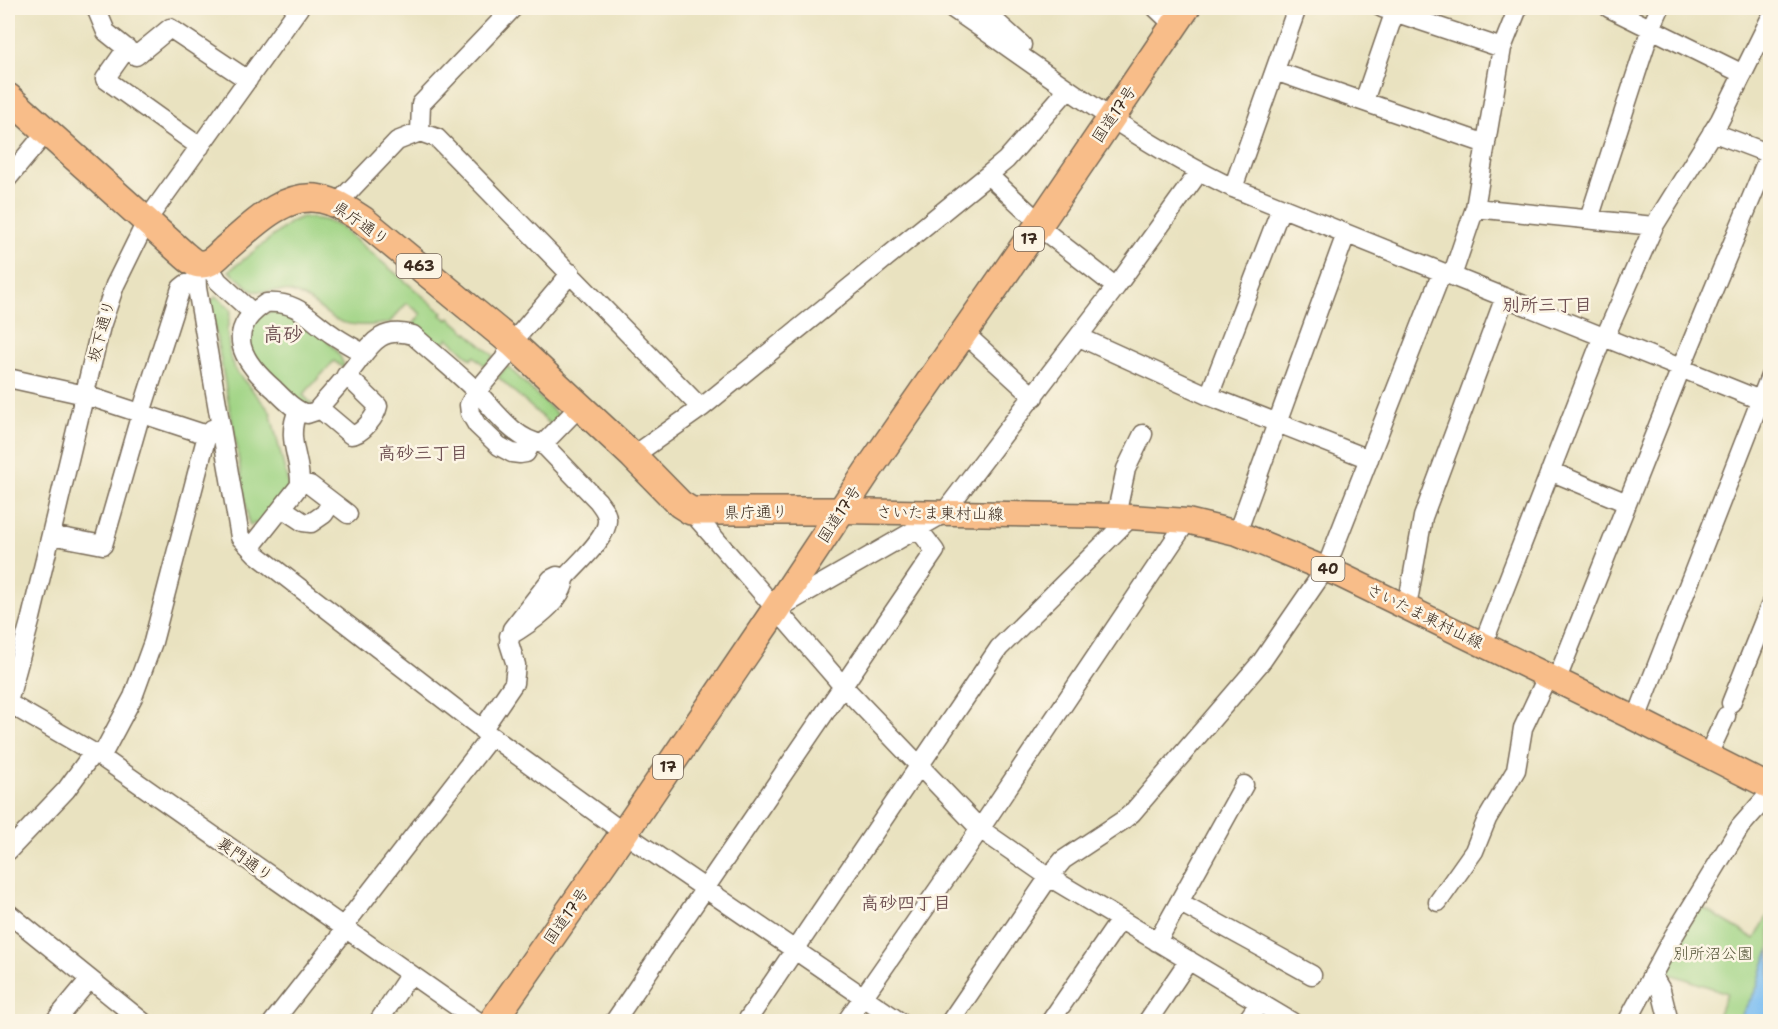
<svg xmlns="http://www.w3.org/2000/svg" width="1778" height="1029" font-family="'Shantell Sans','Klee One',sans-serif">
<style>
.green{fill:#a0d485;stroke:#6e7f52;stroke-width:1.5}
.water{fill:#7cbef2;stroke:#5c7488;stroke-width:1.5}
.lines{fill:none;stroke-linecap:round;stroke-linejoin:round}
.minor-casing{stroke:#786a57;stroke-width:21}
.major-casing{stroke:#786a57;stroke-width:27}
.highway-casing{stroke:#786a57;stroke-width:30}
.minor{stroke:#fff;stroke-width:18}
.major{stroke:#f8bd89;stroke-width:24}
.highway{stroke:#f8bd89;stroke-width:27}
.labels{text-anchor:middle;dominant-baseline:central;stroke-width:5;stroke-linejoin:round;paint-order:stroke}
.shield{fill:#fcf5e5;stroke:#75675a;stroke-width:1.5}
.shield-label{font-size:15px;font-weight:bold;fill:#3b2a1e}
.street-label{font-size:16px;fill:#3b2a1e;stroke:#fcf5e5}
.park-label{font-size:16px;fill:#545438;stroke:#fcf5e5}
.neighbourhood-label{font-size:18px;font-weight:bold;fill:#6f5153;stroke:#fcf5e5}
.quarter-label{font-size:20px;font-weight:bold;fill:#6f5153;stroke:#fcf5e5}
</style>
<rect width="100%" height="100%" fill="#fcf5e5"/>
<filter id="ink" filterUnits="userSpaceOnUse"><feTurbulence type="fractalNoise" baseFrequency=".0167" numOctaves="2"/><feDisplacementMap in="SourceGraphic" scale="12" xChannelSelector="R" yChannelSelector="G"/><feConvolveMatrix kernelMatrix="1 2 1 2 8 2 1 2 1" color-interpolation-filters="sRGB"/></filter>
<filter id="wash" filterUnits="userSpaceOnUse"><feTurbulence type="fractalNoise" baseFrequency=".008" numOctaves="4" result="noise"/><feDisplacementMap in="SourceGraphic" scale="24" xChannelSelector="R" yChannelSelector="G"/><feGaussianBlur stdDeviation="1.35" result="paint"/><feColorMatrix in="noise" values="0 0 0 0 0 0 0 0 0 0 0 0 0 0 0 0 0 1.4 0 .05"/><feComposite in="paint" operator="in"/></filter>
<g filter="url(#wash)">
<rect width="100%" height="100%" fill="#e9e2c0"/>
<path class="green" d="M302,217L324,220L339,226L443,313L441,315L448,320L450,318L494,356L485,366L474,356L471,359L448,338L440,348L413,325L421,314L407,303L389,323C370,326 346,328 330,316C320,309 311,300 299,295C284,288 269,293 253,291L229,271L291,222Z
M216,296L231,310L227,330L230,357L235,370L270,411L289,487L258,527L254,523L251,526L249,524L235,437L210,303Z
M280,308C303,323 334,337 344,365L343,368L334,361L303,395L312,404L309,406L300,402L246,350L254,318Z
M507,366L559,416L551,425L498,377Z
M1700,906L1755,939L1770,911V1021H1716L1727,993L1662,971Z"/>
<path class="water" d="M1770,950V1021H1739C1743,1009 1752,999 1757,987C1761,975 1763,961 1770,950Z"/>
</g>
<g filter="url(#ink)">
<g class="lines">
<defs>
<path id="minor" d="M96,8L106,32L136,56L170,28L248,80
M952,8C1043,70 1132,140 1233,188L1770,404
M981,8L1022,45
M1156,8L1174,25
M1382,8L1502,48
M1609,8L1743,74
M127,48L105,79L200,147
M1275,71L1486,144
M1364,101L1396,8
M420,132L421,104L513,8
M1712,132L1770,154
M988,175L1040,223
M8,178L47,131
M1233,188L1297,8
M337,204L397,141L420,132L437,138L701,408
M1475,208L1654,226
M1589,219L1651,28L1660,8
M1038,226L1116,287
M196,263L197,288L240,537L256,554L491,736L624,833L900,1022
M207,263L218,281L253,313
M1452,276L1475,208L1502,48L1518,8
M964,333L1034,397
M1079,337L1209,396L1369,459
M1605,337L1654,226L1720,120L1770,19
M363,353C353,347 343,342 333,335C309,319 299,301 266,303C222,331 243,362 274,389C284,399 294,410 307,414L316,411C328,397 341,383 353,368C371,345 379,326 413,335C434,354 456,371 476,391C495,410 514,440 543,444L580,406
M8,378L85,395L207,435
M1209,396L1281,208
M319,408L351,435C362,435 376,416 378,406L346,375
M532,442L526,453L520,454L512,453L499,446L477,425L470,413L469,405L477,391L504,359L512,343L571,273
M633,456L701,408L988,175L1006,160L1068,89
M1550,471L1627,503
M300,482L310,485L348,514
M282,508L303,522L311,523L324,514L332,502
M691,511L842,685L980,829L1049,877L1292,1022
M1116,516L1126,469L1143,434
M1237,533L1346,234
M51,535L103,545L141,413L181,288L186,284L197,288
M250,548L300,485C301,457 285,440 298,410
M781,607L943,514L1116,287L1199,172
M1407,607L1423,517L1505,297
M509,636C528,625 564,601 565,578C577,564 609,537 607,519C607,512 602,507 598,501L543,444
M1483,644L1603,336
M1557,679L1681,368L1770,153
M8,702L31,618L101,326L115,285L147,220L299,8
M8,703L101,757L479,1022
M1731,703L1770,606
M1636,719L1770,376
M482,730L514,683L516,665L509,643L512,629L551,579L557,576L565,578
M1708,755L1726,716
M101,757L133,697L153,642L207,435L212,429L220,426
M8,851L66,790L93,753
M1179,902L1312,975
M1438,902L1474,851L1487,819L1516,770L1523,728L1548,675
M8,913L143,1022
M1157,942L1244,785
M1652,975L1661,990L1669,1022
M54,1022L89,980
M273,1022L339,938L343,927L491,736
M378,1022L410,974
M614,1022L935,551L917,527
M746,1022L999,648L1131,517
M846,1022L980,829L1187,521
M950,1022L1049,877L1063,860L1122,821L1132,813L1262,661L1326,568L1442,272
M1050,1022L1120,920
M1147,1022L1189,960
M1246,1022L1260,1002
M1627,1022L1673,937L1740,827L1770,793"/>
<path id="major" d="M842,511L1116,516L1187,521L1237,533L1342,576L1636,719L1770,787"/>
<path id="highway" d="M8,97L182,253C188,258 194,265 202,264C211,264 219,255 225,249C251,227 284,191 321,199C337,202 350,212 363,220L512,343L633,456L680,504L691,511H842
M492,1022L624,833L776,609L869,469L1038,226L1186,8"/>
</defs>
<use href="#minor" class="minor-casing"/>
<use href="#major" class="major-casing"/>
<use href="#highway" class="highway-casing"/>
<use href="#minor" class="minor"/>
<use href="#major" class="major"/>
<use href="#highway" class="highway"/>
</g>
</g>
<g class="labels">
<g class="shield">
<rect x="1014" y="227" width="30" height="24" rx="4.5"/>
<rect x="396.5" y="254" width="45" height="24" rx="4.5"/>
<rect x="1311.5" y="557" width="33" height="24" rx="4.5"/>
<rect x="653" y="755" width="30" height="24" rx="4.5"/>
</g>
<g class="shield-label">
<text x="1029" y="239">17</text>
<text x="419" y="266">463</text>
<text x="1328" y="569">40</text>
<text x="668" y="767">17</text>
</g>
<g class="street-label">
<text transform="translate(1114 114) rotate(-56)">国道17号</text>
<text transform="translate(361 223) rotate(35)">県庁通り</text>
<text transform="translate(101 331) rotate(-75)">坂下通り</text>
<text transform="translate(756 512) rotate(-1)">県庁通り</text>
<text transform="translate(940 513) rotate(1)">さいたま東村山線</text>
<text transform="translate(839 514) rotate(-57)">国道17号</text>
<text transform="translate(1425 616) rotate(26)">さいたま東村山線</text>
<text transform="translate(245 859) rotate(35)">裏門通り</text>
<text transform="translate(566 916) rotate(-55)">国道17号</text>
</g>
<g class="park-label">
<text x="1713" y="953">別所沼公園</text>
</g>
<g class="neighbourhood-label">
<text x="1547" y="305">別所三丁目</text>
<text x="423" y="453">高砂三丁目</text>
<text x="906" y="903">高砂四丁目</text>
</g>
<g class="quarter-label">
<text x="283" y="334">高砂</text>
</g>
</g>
<rect width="1778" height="1029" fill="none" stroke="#fcf5e5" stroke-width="30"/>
</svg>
